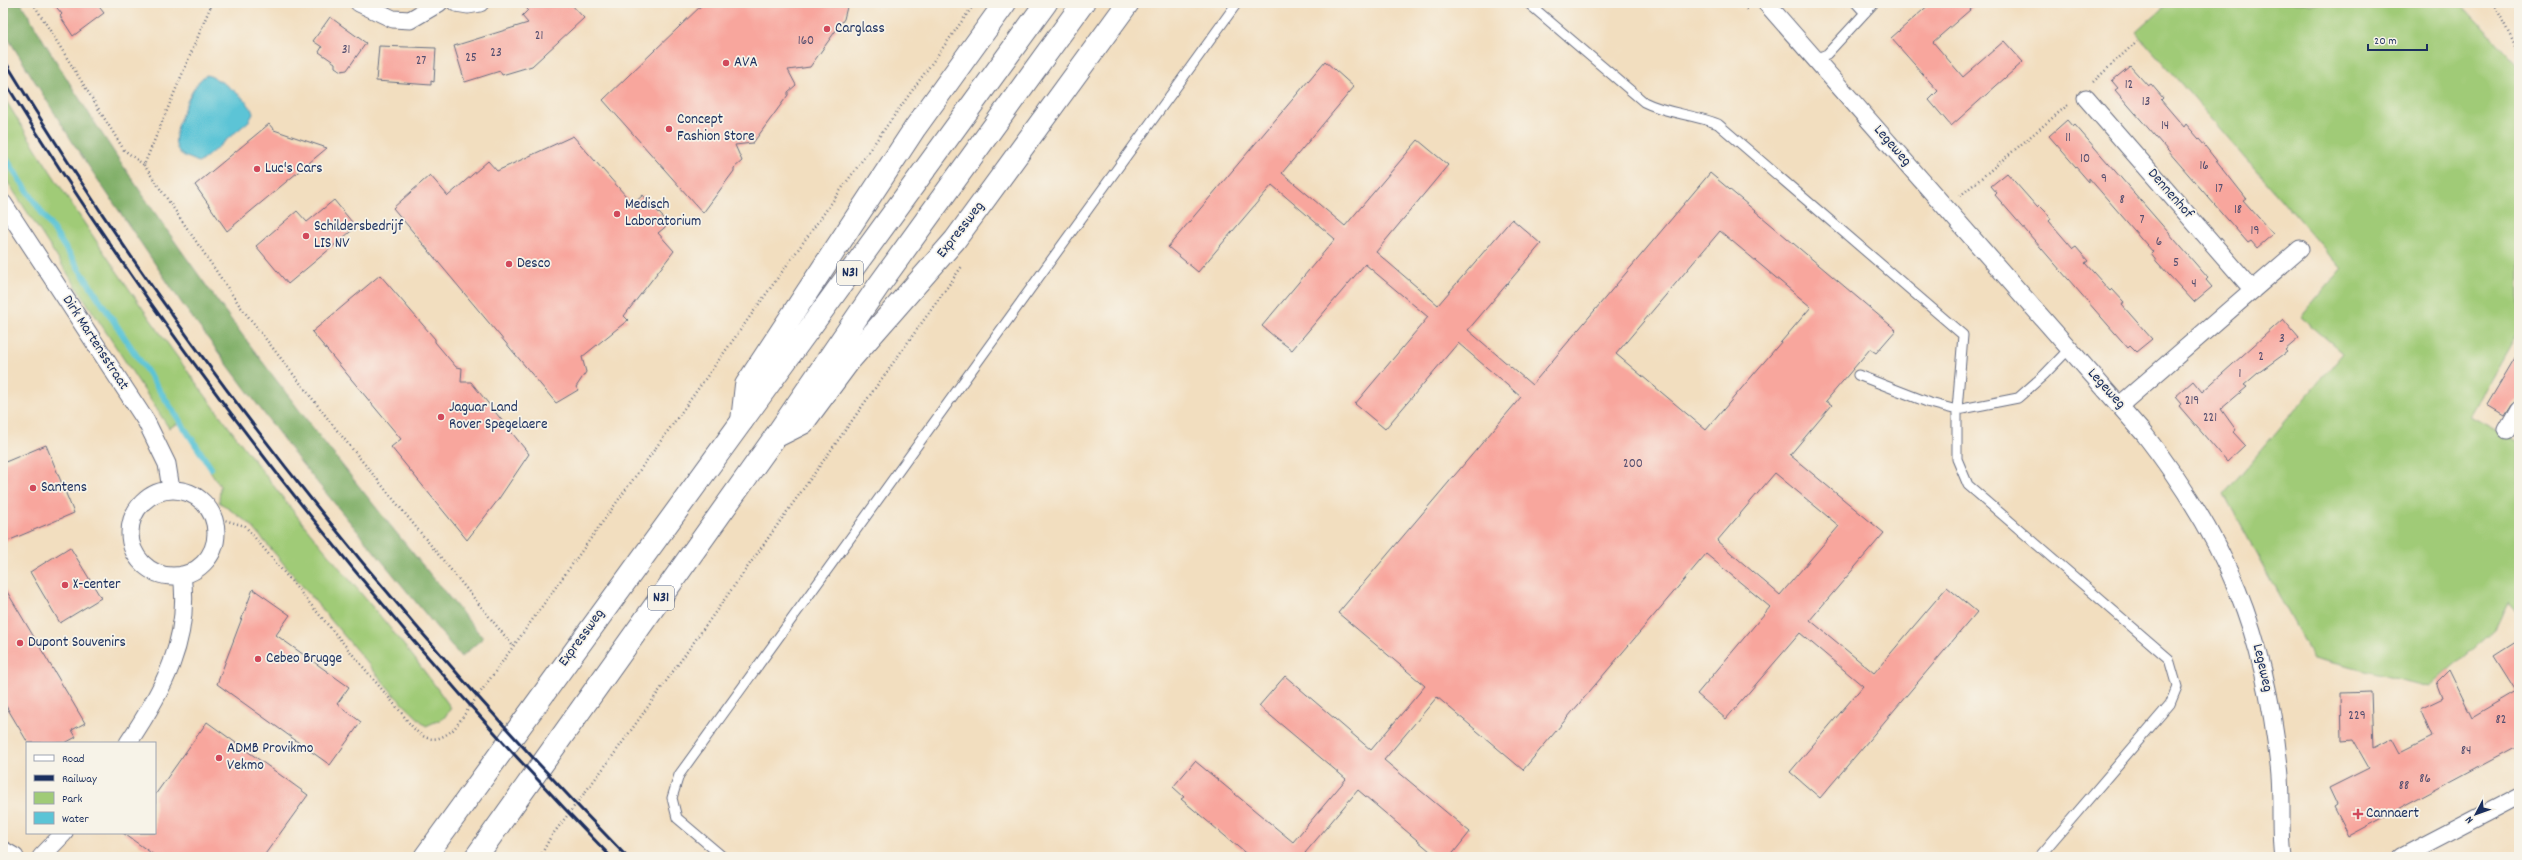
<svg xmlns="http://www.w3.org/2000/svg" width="2522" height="860" font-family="Dekko,sans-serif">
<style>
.green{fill:#a0cb77;stroke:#5e7d6a}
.forest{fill:#80af68;stroke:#4e6f63}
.water{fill:#5bc4d6;stroke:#3b7a9a}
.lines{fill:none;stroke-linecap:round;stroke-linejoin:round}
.stream{stroke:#5bc4d6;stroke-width:6}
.building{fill:#f8a69d;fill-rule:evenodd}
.lane-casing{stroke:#666c80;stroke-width:11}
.street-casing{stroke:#666c80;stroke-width:19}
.secondary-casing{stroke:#666c80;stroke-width:24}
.highway-casing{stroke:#666c80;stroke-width:24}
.path{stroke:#666c80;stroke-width:2.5;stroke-dasharray:1 3;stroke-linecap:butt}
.lane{stroke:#fff;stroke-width:9}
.street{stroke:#fff;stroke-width:17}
.secondary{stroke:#fff;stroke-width:22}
.highway{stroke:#fff;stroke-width:22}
.rail{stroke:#1b2f5e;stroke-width:3}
.poi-dot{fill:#d1495b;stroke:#f7f3e8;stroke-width:1.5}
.labels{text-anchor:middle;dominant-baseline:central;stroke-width:3.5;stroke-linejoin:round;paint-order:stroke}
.number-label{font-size:13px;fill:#524d6e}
.shield{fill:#f7f3e8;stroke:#5d6a87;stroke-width:1}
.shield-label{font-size:14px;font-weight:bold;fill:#1b2f5e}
.poi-label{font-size:15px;fill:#1b2f5e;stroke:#f7f3e8;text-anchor:start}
.street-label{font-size:15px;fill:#1b2f5e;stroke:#f7f3e8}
</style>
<rect width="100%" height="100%" fill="#f7f3e8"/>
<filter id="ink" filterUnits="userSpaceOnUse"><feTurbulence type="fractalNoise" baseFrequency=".025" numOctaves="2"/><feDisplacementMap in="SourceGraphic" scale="8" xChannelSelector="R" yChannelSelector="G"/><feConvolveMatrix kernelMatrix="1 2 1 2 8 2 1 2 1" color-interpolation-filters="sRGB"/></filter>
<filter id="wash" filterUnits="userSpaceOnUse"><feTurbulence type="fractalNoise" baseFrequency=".012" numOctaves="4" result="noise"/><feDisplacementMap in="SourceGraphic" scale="16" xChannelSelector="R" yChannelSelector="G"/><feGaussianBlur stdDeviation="0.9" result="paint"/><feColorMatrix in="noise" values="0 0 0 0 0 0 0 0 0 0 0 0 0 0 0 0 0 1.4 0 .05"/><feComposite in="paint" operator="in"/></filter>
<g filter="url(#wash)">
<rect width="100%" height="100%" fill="#f2debf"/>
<path class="green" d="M2168,3H2460L2519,66V330L2470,416L2519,443V615L2508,602L2495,629L2429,687L2313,658L2224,494L2343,353L2301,317L2342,269L2136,32Z
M3,96C93,243 194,385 301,521C351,584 406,642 451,708L444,718L426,726L395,696L250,524L219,502L220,486L179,423L169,428L3,175Z"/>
<path class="forest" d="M3,3H21C154,230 315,437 483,638L461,657L298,459L183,305L75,146L3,30Z"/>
<path class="water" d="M207,75C220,79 251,100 253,114L249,121L199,163C190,156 180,159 176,145C172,132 194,78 207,75Z"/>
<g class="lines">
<path class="stream" d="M3,154L211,468"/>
</g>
<g id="blocks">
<path class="building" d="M53,3H96L104,13L73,36L60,16L62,14Z
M522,3H570L584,18L532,66L502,75L500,71L465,82L454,46L528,23L522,16L528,10Z
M704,3H848L844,19L810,67L788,70L796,85L788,92V95L753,143L735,145L742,161L734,168V171L703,213L603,100Z
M1931,3H1978L1933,42L1963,77L2004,41L2023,62L1951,126L1929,100L1938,91L1891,38Z
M330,17L366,43L347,70L341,71L335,67V63L319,52L322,47L313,41Z
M379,46L436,48L434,82L431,81V85L376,81Z
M1325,61L1354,87L1282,173L1345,226L1418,140L1448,165L1376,252L1438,305L1512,219L1541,244L1468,330L1532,385L1710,173L1896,330L1876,353L1870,349L1826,401L1832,405L1790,455L1884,533L1810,620L1874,673L1947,587L1977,612L1820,798L1790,772L1863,686L1800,633L1726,719L1697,694L1770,607L1706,554L1523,770L1437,697L1384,760L1470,832L1450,857H1437L1358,790L1305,853L1310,857H1250L1181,799L1184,797L1173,787L1195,761L1293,842L1346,779L1259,706L1285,676L1371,750L1425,686L1338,613L1521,397L1458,343L1385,429L1355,404L1428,317L1365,264L1292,350L1276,338L1262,326L1335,239L1272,185L1198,272L1168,247ZM1720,231L1811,307L1706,430L1616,354ZM1775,473L1839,526L1780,595L1717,541Z
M2130,66L2148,86L2151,84L2163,98L2161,100L2184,127L2186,124L2205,146L2246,198L2243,200L2273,234L2257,248L2251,241L2248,243L2115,90L2118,88L2112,81Z
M2067,120L2073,127L2075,125L2208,278L2206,280L2212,287L2194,302L2157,262L2151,254L2153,252L2089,178V182L2049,136Z
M269,124L274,130L327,148L227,231L195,185Z
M573,136L633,204L643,195L669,224L658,233L674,251L624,316L628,320L582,357L586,372L576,387L578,390L556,403L393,208L430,175L448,196L488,161L497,171Z
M2007,173L2037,207L2039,205L2046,212L2051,219L2049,221L2073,249L2076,247L2088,261L2085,263L2110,291L2112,289L2124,302L2122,305L2152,339L2136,352L2130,346L2128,348L1995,195L1997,193L1991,186Z
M334,200L356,227L288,284L256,246L297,211L307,222Z
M380,275L435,339V342L456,367L462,368L461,382H471L529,454L498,500L467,540L391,447L401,439L312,332Z
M2283,319L2299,338L2285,350L2287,352L2258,373L2244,385L2247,387L2221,409L2236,430L2233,432L2245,445L2227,462L2179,406L2181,404L2175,397L2193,381L2202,392Z
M2519,351V399L2511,404L2504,415L2487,405Z
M46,445L74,513L3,543V463Z
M70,547L101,598L60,623L30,572Z
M3,585L85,723L72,730L76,737L65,743H28L3,701Z
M253,589L290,615L276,635L349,687L337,704L361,722L330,765L217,684Z
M2519,640V745L2349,836L2334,807L2337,805L2329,788L2369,768L2353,740L2342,741L2341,693L2371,692L2373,748L2392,738L2400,753L2432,737L2420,709L2443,698L2437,682L2449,670L2472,717L2516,691L2494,656Z
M207,722L308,795L263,857H157L123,833H155V795Z"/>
</g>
</g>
<g filter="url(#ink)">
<use href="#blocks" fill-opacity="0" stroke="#666c80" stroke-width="1"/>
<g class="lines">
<defs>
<path id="lane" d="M1528,3L1644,102C1667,114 1694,114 1718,124L1963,335L1957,410V459L1968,485L2169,659L2177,687L2170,704L2039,857
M1856,3L1865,13
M1815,59L1827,54L1874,3
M1858,375L1930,403L1957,410L2018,398L2044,375L2069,349
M723,857L677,818L672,798L679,775L1237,3"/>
<path id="street" d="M359,3L393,19L410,20L439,3
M456,3L468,5L480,3
M1766,3L2145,435C2227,541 2265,633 2279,766C2283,796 2279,827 2283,857
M2086,98L2253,290
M3,203L146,421L167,464L171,489
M2120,405L2300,249
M2507,430L2519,409
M130 533a43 43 0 1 1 86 0a43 43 0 1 1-86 0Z
M128,743C163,691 191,639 182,575
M3,850L15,857
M41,857L64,833
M2402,857L2519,796"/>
<path id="secondary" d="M742,421L746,385L915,128L1005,3
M775,437L803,423L849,361L955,240L1128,3"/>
<path id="highway" d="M425,857L1046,3
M476,857L775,437L879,285L1083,3"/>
</defs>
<use href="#lane" class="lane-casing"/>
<use href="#street" class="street-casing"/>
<use href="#secondary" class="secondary-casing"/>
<use href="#highway" class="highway-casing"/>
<path class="path" d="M33,3L124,150L144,165L212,3
M1741,3L1749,12
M2494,3L2519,54
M2093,82L2137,41
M144,165L240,306L336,429L513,646
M1960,196L2069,104
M214,517L245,526L400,711C416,732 428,751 454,729L975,3
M540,857L550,838L612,757L963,265"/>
<use href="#lane" class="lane"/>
<use href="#street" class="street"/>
<use href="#secondary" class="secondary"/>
<use href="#highway" class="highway"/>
<path class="rail" d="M3,58C178,348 391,614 627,857
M3,79C176,360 381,620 611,857"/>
</g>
</g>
<g class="poi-dot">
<circle cx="827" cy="29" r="4"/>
<circle cx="726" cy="63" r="4"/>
<circle cx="669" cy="129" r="4"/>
<circle cx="257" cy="169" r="4"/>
<circle cx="617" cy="214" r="4"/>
<circle cx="306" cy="236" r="4"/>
<circle cx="509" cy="264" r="4"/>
<circle cx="441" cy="417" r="4"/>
<circle cx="33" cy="488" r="4"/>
<circle cx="65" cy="585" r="4"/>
<circle cx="20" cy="643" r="4"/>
<circle cx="258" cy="659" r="4"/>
<circle cx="219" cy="758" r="4"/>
<path d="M2356 808h4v4h4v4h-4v4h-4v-4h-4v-4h4z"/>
</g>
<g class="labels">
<g class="number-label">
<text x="539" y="36">21</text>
<text x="806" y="41">160</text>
<text x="346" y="50">31</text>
<text x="496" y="53">23</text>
<text x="471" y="58">25</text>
<text x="421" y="61">27</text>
<text x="2129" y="85">12</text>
<text x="2146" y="102">13</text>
<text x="2165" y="126">14</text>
<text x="2068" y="138">11</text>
<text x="2085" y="159">10</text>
<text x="2204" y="166">16</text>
<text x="2104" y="179">9</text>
<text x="2219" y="189">17</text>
<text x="2122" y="200">8</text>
<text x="2238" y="210">18</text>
<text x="2142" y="220">7</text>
<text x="2255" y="231">19</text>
<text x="2159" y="242">6</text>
<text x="2176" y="263">5</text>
<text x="2194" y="284">4</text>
<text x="2282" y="339">3</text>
<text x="2261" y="357">2</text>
<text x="2240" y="374">1</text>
<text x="2192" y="401">219</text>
<text x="2210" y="418">221</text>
<text x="1633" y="464">200</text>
<text x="2357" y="716">229</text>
<text x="2501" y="720">82</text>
<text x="2466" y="751">84</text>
<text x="2425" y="779">86</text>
<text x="2404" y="786">88</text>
</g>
<g class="shield">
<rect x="837" y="261" width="26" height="24" rx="3"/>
<rect x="648" y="586" width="26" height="24" rx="3"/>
</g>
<g class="shield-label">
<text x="850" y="273">N31</text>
<text x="661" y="598">N31</text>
</g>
<g class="poi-label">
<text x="835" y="29">Carglass</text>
<text x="734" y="63">AVA</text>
<text x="677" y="120">Concept<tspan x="677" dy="17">Fashion Store</tspan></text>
<text x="265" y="169">Luc's Cars</text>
<text x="625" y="205">Medisch<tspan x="625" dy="17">Laboratorium</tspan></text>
<text x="314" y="227">Schildersbedrijf<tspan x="314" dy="17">LIS NV</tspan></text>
<text x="517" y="264">Desco</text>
<text x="449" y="408">Jaguar Land<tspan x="449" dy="17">Rover Spegelaere</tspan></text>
<text x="41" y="488">Santens</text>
<text x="73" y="585">X-center</text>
<text x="28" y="643">Dupont Souvenirs</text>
<text x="266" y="659">Cebeo Brugge</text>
<text x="227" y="749">ADMB Provikmo<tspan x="227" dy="17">Vekmo</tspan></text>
<text x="2366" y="814">Cannaert</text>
</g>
<g class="street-label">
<text transform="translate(1892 146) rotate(49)">Legeweg</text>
<text transform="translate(2170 194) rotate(49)">Dennenhof</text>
<text transform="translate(961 230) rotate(-52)">Expressweg</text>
<text transform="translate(95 343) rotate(57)">Dirk Martensstraat</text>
<text transform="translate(2106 389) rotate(48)">Legeweg</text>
<text transform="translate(582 638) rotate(-54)">Expressweg</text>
<text transform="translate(2262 668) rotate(77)">Legeweg</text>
</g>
</g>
<rect width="2522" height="860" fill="none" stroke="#f7f3e8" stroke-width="16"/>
<rect x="26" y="742" width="130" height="92" fill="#f7f3e8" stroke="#9fa5b1"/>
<rect x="34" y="755" width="20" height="6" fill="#ffffff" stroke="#9fa5b1"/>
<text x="62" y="762" font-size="12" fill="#1b2f5e">Road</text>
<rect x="34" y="775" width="20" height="6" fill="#1b2f5e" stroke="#9fa5b1"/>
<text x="62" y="782" font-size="12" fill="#1b2f5e">Railway</text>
<rect x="34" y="792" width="20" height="12" fill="#a0cb77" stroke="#9fa5b1"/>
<text x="62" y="802" font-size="12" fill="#1b2f5e">Park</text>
<rect x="34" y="812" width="20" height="12" fill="#5bc4d6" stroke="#9fa5b1"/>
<text x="62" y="822" font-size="12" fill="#1b2f5e">Water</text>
<g transform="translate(2476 814) rotate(229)" stroke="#f7f3e8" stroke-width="3" paint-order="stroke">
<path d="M0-3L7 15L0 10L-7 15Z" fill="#1b2f5e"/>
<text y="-6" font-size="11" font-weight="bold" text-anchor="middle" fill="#1b2f5e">N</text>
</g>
<path d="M2368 44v6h59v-6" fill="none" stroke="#1b2f5e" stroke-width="2"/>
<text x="2374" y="44" font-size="12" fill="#1b2f5e" stroke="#f7f3e8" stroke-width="3" paint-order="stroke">20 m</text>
</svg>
